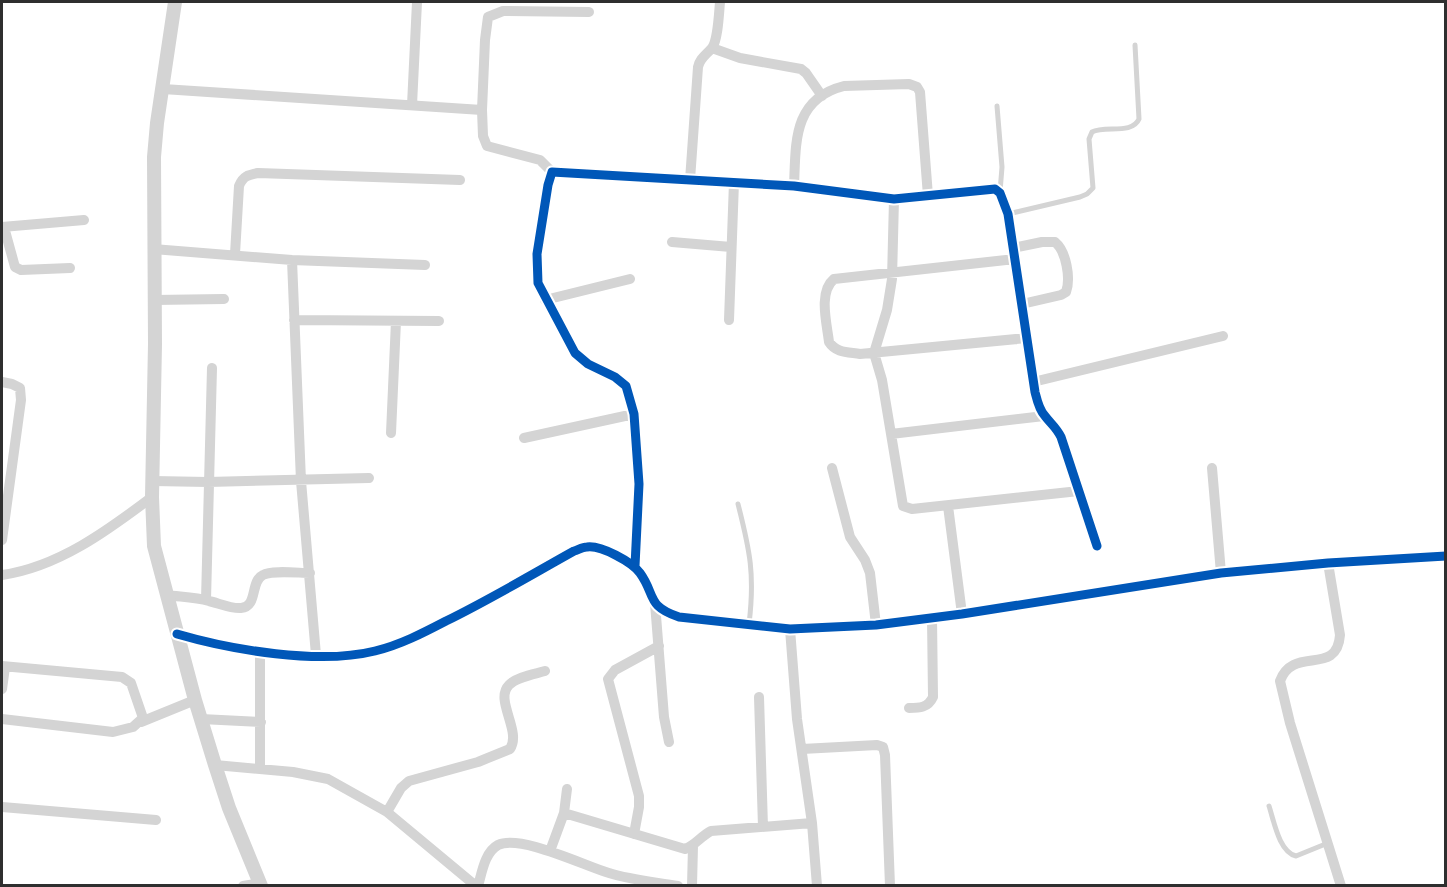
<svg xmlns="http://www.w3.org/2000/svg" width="1447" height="887" font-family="'PT Sans',sans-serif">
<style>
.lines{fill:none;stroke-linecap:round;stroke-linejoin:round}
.service{stroke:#d4d4d4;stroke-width:5}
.minor{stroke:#d4d4d4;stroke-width:10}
.tertiary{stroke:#d4d4d4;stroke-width:14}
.cycleway-casing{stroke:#fff;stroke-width:13}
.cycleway{stroke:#0057b8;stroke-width:9}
</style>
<rect width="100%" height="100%" fill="#fff"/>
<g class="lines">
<path class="service" d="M997,106L1002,167L1000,192
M1008,214L1080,197L1087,194L1093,188L1089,139L1092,132C1105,125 1132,135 1139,119L1135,45
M738,504C750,551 755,575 749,624
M1269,806C1274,821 1279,852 1296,856L1328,843"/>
<path class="minor" d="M712,48L740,58L801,69L806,73L822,96
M163,89L482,110L485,40L488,17L503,11L589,12
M412,105L417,2
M482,110L483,136L487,146L540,160L552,172
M690,180L698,67C700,58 706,55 712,48C718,40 719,13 720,2
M794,186C796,144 792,99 844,86L909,84L917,87L920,92L928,196
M894,199L892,279L887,310L874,353L882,380L903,506L912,509L1079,491
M2,227L84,220
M4,227L15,267L21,270L70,268
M672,242L731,247
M1013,248L1042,242H1055C1066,251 1071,278 1066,292L1061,295L1022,304
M153,249L292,260L425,265
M235,254L239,186C243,176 248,175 258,173L460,180
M1015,259L834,279C818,292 827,324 829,342C836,353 848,352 860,354L1027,338
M292,260L301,481L316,655
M154,300L224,299
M545,300L630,279
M294,320L439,321
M729,320L734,182
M2,382L12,384L20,388L21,400L2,540
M1033,382L1223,336
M391,433L396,321
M891,434L1044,416
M524,438L634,414
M832,468L850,537L865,560L870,573L876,625
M1212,468L1221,573
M153,481L208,482L369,478
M948,506L962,614
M1328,563L1340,635C1337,677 1293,645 1280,681L1290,723L1341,886
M635,566L639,484L634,414L626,386L615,377L588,364L575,353L538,283L537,254L548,185L552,172L794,186L894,199L995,189L1000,193L1008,214L1035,392C1037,400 1039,410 1045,416C1051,424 1056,427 1061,437L1097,546
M2,575C58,567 107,531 152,497
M166,595C180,597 195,597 209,601C218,603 232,609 241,608C258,607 250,581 263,575C272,570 298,573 310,573
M206,600L212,368
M655,603L664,717L669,742
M790,629L797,719L812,823L817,886
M177,634C232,650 319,665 375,651C400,645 423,633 446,621C489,600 531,575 574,551C578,550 582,547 587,547C601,545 632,562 640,573C656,595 646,606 679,617L790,629L876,625L962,614L1221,573L1328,563L1446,556
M260,651V769
M2,666L122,677L131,683L143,718L133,727L113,732L2,719
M2,689L5,667
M759,697L763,827
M909,708C919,708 928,708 933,697L932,618
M201,719L261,722
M141,722L195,700
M802,749L877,745L883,747L885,755L890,886
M215,765L293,772L328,779L387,812L476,886
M2,807L156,820
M387,812L401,788L409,781L478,762L510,749C522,731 494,700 509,685C516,677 535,674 545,671
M564,813L685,849C696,845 701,836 711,831L812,823
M634,834L639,807V796L608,679L615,670L659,646
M550,851L564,813L567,789
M243,886L260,883
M478,886C482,872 485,852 498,845C520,834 585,866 609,873C631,880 655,882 678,886
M692,886L693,846"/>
<path class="tertiary" d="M175,2L157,123L154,157L155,344L152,497L154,546L195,700L215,765L229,808L261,886"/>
<defs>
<path id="cycleway" d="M635,566L639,484L634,414L626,386L615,377L588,364L575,353L538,283L537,254L548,185L552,172L794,186L894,199L995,189L1000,193L1008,214L1035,392C1037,400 1039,410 1045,416C1051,424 1056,427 1061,437L1097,546
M177,634C232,650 319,665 375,651C400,645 423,633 446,621C489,600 531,575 574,551C578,550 582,547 587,547C601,545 632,562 640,573C656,595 646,606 679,617L790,629L876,625L962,614L1221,573L1328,563L1446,556"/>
</defs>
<use href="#cycleway" class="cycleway-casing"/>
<use href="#cycleway" class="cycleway"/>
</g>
<rect width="1447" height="887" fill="none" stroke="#2f2f2f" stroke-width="6"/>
</svg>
